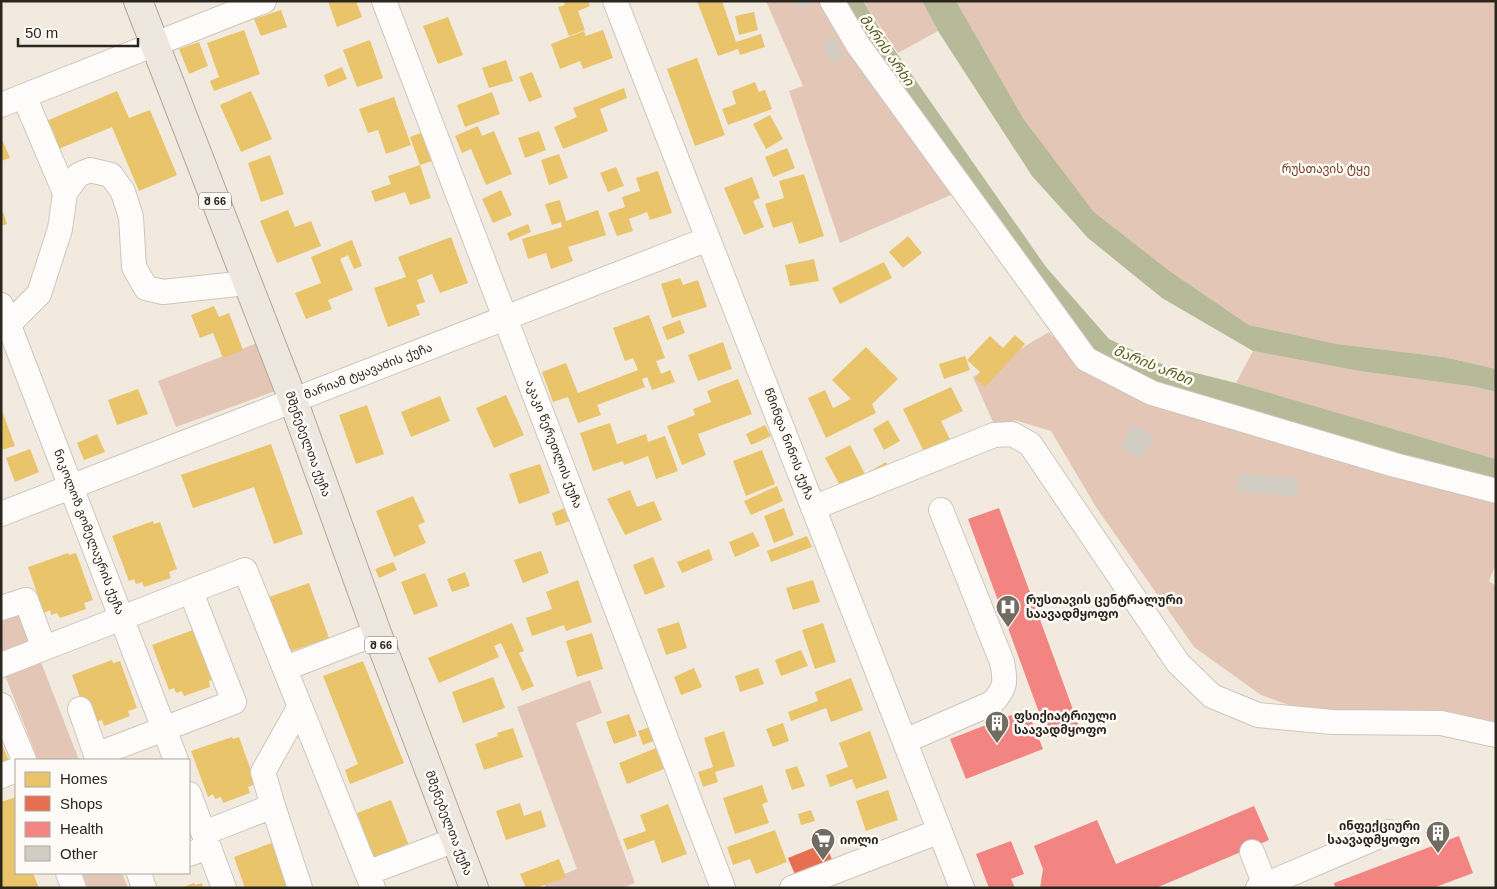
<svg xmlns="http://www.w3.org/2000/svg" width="1497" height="889" font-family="Helvetica,'Noto Sans Georgian',sans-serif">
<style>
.forest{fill:#e4c6b6}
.water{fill:#b6ba98}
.homes{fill:#e9c46a}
.shops{fill:#e76f51}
.health{fill:#f28482}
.building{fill:#d2cdc3}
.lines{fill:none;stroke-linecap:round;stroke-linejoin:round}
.minor-casing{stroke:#ccc6bc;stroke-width:26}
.major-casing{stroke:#b4a697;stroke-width:30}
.minor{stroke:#fdfcfa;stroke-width:24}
.major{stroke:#eee7e0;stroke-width:28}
.labels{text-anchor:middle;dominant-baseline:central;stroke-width:5;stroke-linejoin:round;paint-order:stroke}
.shield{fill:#fefbf7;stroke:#6a665e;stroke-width:1}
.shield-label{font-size:11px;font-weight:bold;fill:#2b261d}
.park-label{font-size:12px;fill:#75381f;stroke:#fefbf7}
.street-label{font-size:12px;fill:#2b261d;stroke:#fefbf7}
.poi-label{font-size:12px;font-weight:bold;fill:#2b261d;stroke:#fefbf7;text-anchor:start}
.water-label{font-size:14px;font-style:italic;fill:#515c16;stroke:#fefbf7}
</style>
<rect width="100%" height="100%" fill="#f2eade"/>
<path class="forest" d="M766,1H830L953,194L840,243L789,91L803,86Z
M863,1H922L938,31L898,53Z
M956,1H1496V369L1444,357L1337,344L1249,325L1171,272L1094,212L1023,118Z
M1049,332L1085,372L1496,502V564L1489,581L1496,586V725L1442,710L1317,715L1261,695L1194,647L1096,507L1051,431L1014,420L997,431L973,377Z
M257,343L275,391L176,427L158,381Z
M1253,351L1359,371L1476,387L1496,392V459L1236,383Z
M22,613L79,760H38L1,665V621Z
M590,680L602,713L576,723L635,883L621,888H546L544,882L577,869L517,707Z
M82,873H122L128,888H88Z"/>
<path class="water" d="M840,1H863L884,35L1046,267L1109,339L1164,365L1236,383L1496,459V482L1159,387L1092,354Z
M922,1H956L1023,118L1094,212L1171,272L1249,325L1337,344L1444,357L1496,369V392L1476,387L1359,371L1253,351L1162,298L1088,238L1032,176L938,31Z"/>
<path class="homes" d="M328,1H356L362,17L337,27Z
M563,1H588L590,6L578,11L585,30L569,36L558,7L565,5Z
M697,1H722L736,42L761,34L765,47L740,55L738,49L718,56Z
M281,10L287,27L261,36L254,19Z
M754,12L758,30L739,35L735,16Z
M448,17L463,55L438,64L423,26Z
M244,30L260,74L214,91L210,81L219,77L207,43Z
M603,30L613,58L583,69L580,61L560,69L551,44L584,31L586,36Z
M370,40L383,78L357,87L343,50Z
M199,42L208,66L189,74L179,49Z
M697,58L725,135L695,146L667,69Z
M506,60L513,81L489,88L482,68Z
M342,67L347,79L328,87L324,75Z
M532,72L542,97L529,102L519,77Z
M755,82L759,92L765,90L772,109L728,125L722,109L736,104L732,91Z
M624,88L627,98L600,109L608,131L563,149L554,127L577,117L573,108Z
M117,91L129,118L150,110L177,175L139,191L112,127L56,150L44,122Z
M251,91L272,139L241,152L220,105Z
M492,92L500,114L465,127L457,105Z
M394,97L411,145L386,154L378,130L368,133L359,109Z
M770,115L783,139L766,149L753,124Z
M478,126L482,136L494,131L512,174L486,185L471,149L462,153L455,136Z
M428,130L438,159L420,165L410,137Z
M539,131L546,150L525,158L518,138Z
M1,137L10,158L1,161Z
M787,148L795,168L773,177L765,157Z
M559,154L568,178L549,185L541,160Z
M270,155L284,194L261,202L248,163Z
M420,165L431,198L410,205L405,192L375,202L371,191L391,184L388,176Z
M616,167L624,186L608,192L600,173Z
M658,171L672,213L650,220L647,212L629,219L633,231L617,236L608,213L625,207L622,197L640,191L636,178Z
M804,174L824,236L799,244L792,222L773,228L765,204L784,198L779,181Z
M752,177L760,198L753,201L764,227L744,235L724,188Z
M501,190L512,215L493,223L482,199Z
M560,200L566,221L598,210L606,235L568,247L573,261L551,269L546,253L528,259L522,239L562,227L561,222L552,225L545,204Z
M288,210L295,227L311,221L321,246L277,263L260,221Z
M3,212L7,224L1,226V213Z
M528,224L531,232L510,241L507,233Z
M908,236L922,253L903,268L889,252Z
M451,237L468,283L440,293L432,274L417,280L425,302L416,305L420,315L388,327L374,288L406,277L398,257Z
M352,240L362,266L354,269L348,255L340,259L353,290L328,300L332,309L306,319L295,293L321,283L311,257Z
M814,259L819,281L790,286L785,265Z
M884,262L892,278L840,304L832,288Z
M680,278L683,285L698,280L707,307L672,318L661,284Z
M214,306L219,317L229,313L243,350L223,358L213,333L200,338L191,315Z
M649,315L665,358L656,361L661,374L670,370L675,382L652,390L647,377L642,379L645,387L597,405L601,415L578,423L568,397L553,402L542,372L566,363L578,393L638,370L633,358L625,361L613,328Z
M680,320L685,333L667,340L662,327Z
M1015,335L1025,344L985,387L975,378L980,372L967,360L990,336L1003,348Z
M723,342L732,369L698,381L688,355Z
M866,347L898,379L872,404L876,413L826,438L808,398L825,390L833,408L851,399L832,380Z
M965,356L970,370L944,379L939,364Z
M738,379L752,414L698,434L706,455L682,465L667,426L695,415L693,409L711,402L707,391Z
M951,387L963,411L941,421L953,446L927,458L903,409Z
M138,389L148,414L117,425L108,400Z
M506,395L524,435L494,448L476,408Z
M440,396L450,421L411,437L401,412Z
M367,405L384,454L356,464L339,415Z
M1,408L15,446L1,450Z
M888,420L900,441L884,450L873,429Z
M610,423L617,444L646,434L648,442L665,436L678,471L656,479L648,456L624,465L623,461L593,471L580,433Z
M765,425L771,436L751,445L746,434Z
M97,434L105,452L84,460L77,443Z
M271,444L303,534L274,544L254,487L193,508L181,475Z
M850,445L865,474L886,462L893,474L841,487L825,458Z
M30,449L39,472L15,482L6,458Z
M762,450L775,484L746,496L733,461Z
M540,464L550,493L519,504L509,474Z
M777,486L783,501L751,515L744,501Z
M630,490L637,507L654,501L662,520L625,535L607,499Z
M413,496L425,522L418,525L426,543L394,557L376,511Z
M565,508L570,521L556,526L552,513Z
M784,508L794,535L774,543L764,516Z
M153,521L154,524L160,522L177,569L169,572L171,578L144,587L142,582L136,584L134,579L129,581L112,536Z
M753,532L760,546L735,557L729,542Z
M807,536L812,547L771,562L767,551Z
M709,549L713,560L682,573L677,562Z
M541,551L549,573L523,583L514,560Z
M68,553L69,555L76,553L93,600L84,603L86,609L60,618L57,613L51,615L50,610L44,613L28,567Z
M653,557L665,587L645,595L633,565Z
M393,562L397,570L379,578L375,569Z
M465,572L470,586L452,592L447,579Z
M425,573L438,606L414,615L401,582Z
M578,580L592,622L566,631L564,625L532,636L526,618L552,609L546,592Z
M813,580L820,602L793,610L786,588Z
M309,583L329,638L289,652L269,597Z
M679,622L687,648L666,655L657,629Z
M512,623L524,651L519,653L534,686L522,691L501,643L494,646L499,657L439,683L428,658Z
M823,623L836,662L815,669L802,630Z
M193,630L194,633L200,631L217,678L209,681L210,687L184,696L182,691L176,693L174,688L169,690L152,645Z
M592,633L603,669L577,677L566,641Z
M801,650L808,666L781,676L775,660Z
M112,660L113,663L120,661L137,708L128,711L130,716L104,726L102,720L95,722L88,720L72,675Z
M363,661L404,763L350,784L345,770L358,764L323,676Z
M694,668L702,687L681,695L674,677Z
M758,668L764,684L740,692L735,676Z
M493,677L505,708L463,723L452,692Z
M851,678L863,710L831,722L826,708L791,721L788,712L818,701L815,692Z
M629,714L637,736L614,744L606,722Z
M783,723L789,741L773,747L766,729Z
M650,727L654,741L643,745L638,731Z
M513,728L523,757L484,770L475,744L498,736L497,733Z
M724,731L735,766L715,772L718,782L703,787L698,772L713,767L704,738Z
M870,731L887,778L856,789L852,779L830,787L826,775L848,767L839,743Z
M232,737L233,739L239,737L256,784L248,787L250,793L223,803L221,797L215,799L213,794L208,797L191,751Z
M1,742L9,761L1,764Z
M656,748L664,769L627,784L619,763Z
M797,766L805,786L792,790L785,770Z
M762,785L768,802L762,804L769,823L735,834L723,798Z
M888,790L898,820L866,831L856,801Z
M16,797V873H33L39,888H3L1,884V802Z
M391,800L410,848L375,861L357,813Z
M520,803L524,816L541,810L546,827L506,840L496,811Z
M668,804L687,854L662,863L654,840L627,850L623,839L646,831L640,815Z
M811,810L815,821L801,825L798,814Z
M775,830L787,862L756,874L750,859L733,865L727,847Z
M274,842L298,888H245L234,857Z
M559,859L566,877L536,888H526L520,874Z
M194,883L195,885L202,883L203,888H181Z"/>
<path class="shops" d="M825,843L833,862L796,877L788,858Z"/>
<path class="health" d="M999,508L1079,726L1048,737L968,519Z
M1027,709L1043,749L966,779L950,739Z
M1254,806L1269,840L1156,888H1040L1043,869L1034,846L1097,820L1116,864Z
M1459,836L1473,873L1433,888H1335L1334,883Z
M1011,841L1024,874L1011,879L1015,888H989L976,854Z"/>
<path class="building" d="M794,1H818L798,10Z
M835,37L844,58L832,63L823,42Z
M1134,425L1155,437L1142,459L1121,447Z
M1239,474L1298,478L1297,496L1238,492Z"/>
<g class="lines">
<defs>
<path id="minor" d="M384,1L723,888
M615,1L962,888
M832,1L858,45L1086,359L1152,393L1395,465L1496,491
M24,96L65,193
M1,105L264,1
M1,305L176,760
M9,324L39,294L60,229L65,193L78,175L90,170L111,175L123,192L131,217L134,267L146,288L163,292L246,283
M813,508L994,435L1012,434L1030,444L1178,663L1212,696L1258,715L1332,722L1441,723L1496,735
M1,514L708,239
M1,608L26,600L44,648
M1,665L245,570L373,888
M286,668L377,633
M1,705L24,760
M80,709L98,760
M905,741L992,703C1006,688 1006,682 1002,662L941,510
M96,755L234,702L191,592
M1,776L16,770
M189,794L224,888
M273,806L263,772L300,706
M204,833L273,806L300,888
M1252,852L1265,885L1258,888
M189,854L209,847
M68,873L74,888
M139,873L144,888
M367,873L455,840
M1265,885L1389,832
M792,888L940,831"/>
<path id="major" d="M138,1L293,400L377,633L474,888"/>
</defs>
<use href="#minor" class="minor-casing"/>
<use href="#major" class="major-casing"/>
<use href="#minor" class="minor"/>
<use href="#major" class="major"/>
</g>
<defs>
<symbol id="hospital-pin" viewBox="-11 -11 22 30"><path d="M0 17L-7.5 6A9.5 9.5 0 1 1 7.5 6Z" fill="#716b61" stroke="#fefbf7"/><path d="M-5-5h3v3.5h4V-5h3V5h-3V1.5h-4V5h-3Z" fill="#fff"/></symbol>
<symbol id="building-pin" viewBox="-11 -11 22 30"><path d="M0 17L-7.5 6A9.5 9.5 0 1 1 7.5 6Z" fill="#716b61" stroke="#fefbf7"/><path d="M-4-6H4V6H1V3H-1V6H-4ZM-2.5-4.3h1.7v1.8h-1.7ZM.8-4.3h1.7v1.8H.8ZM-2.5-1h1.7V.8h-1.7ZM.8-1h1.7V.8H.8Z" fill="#fff"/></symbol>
<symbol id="supermarket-pin" viewBox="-11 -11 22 30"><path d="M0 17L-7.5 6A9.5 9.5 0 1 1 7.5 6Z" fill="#716b61" stroke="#fefbf7"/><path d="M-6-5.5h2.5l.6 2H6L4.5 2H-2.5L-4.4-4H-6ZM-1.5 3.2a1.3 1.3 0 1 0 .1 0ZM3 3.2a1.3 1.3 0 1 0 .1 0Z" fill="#fff"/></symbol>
</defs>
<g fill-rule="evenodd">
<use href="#hospital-pin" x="994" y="593" width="28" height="38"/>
<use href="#building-pin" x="983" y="709" width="28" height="38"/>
<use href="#building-pin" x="1424" y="819" width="28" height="38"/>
<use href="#supermarket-pin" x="809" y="826" width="28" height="38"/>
</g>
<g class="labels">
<g class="shield">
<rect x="199" y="192.5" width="32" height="17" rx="4"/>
<rect x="365" y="636.5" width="32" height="17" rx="4"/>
</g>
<g class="shield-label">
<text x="215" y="201">შ 66</text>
<text x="381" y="645">შ 66</text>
</g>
<g class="park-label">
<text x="1326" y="169">რუსთავის ტყე</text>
</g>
<g class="street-label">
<text transform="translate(368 371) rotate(-21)">მარიამ ტყავაძის ქუჩა</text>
<text transform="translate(308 444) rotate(70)">მშენებელთა ქუჩა</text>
<text transform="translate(554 444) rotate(69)">აკაკი წერეთლის ქუჩა</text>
<text transform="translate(789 444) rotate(69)">წმინდა ნინოს ქუჩა</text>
<text transform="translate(89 532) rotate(69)">ნიკოლოზ გომელაურის ქუჩა</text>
<text transform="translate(449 823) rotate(69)">მშენებელთა ქუჩა</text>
</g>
<g class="poi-label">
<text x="1026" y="600">რუსთავის ცენტრალური<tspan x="1026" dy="14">საავადმყოფო</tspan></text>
<text x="1014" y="716">ფსიქიატრიული<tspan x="1014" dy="14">საავადმყოფო</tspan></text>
<text x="1420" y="826" text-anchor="end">ინფექციური<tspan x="1420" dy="14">საავადმყოფო</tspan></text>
<text x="840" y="840">იოლი</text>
</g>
<g class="water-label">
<text transform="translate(887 50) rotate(55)">მარის არხი</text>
<text transform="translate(1153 365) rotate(22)">მარის არხი</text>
</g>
</g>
<rect width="1497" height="889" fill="none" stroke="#2b261d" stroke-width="5"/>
<rect x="15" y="759" width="175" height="115" fill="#fefbf7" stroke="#aaa6a0"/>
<rect x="25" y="772" width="25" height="15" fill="#e9c46a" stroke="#aaa6a0"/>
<text x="60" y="784" font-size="15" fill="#2b261d">Homes</text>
<rect x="25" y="796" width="25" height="15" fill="#e76f51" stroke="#aaa6a0"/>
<text x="60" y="809" font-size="15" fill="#2b261d">Shops</text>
<rect x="25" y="822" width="25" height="15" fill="#f28482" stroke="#aaa6a0"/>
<text x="60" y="834" font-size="15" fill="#2b261d">Health</text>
<rect x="25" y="846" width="25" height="15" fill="#d2cdc3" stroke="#aaa6a0"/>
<text x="60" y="859" font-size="15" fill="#2b261d">Other</text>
<path d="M18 38v8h120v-8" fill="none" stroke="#2b261d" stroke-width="2.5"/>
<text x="25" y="38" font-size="15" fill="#2b261d" stroke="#fefbf7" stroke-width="4" paint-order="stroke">50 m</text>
</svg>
